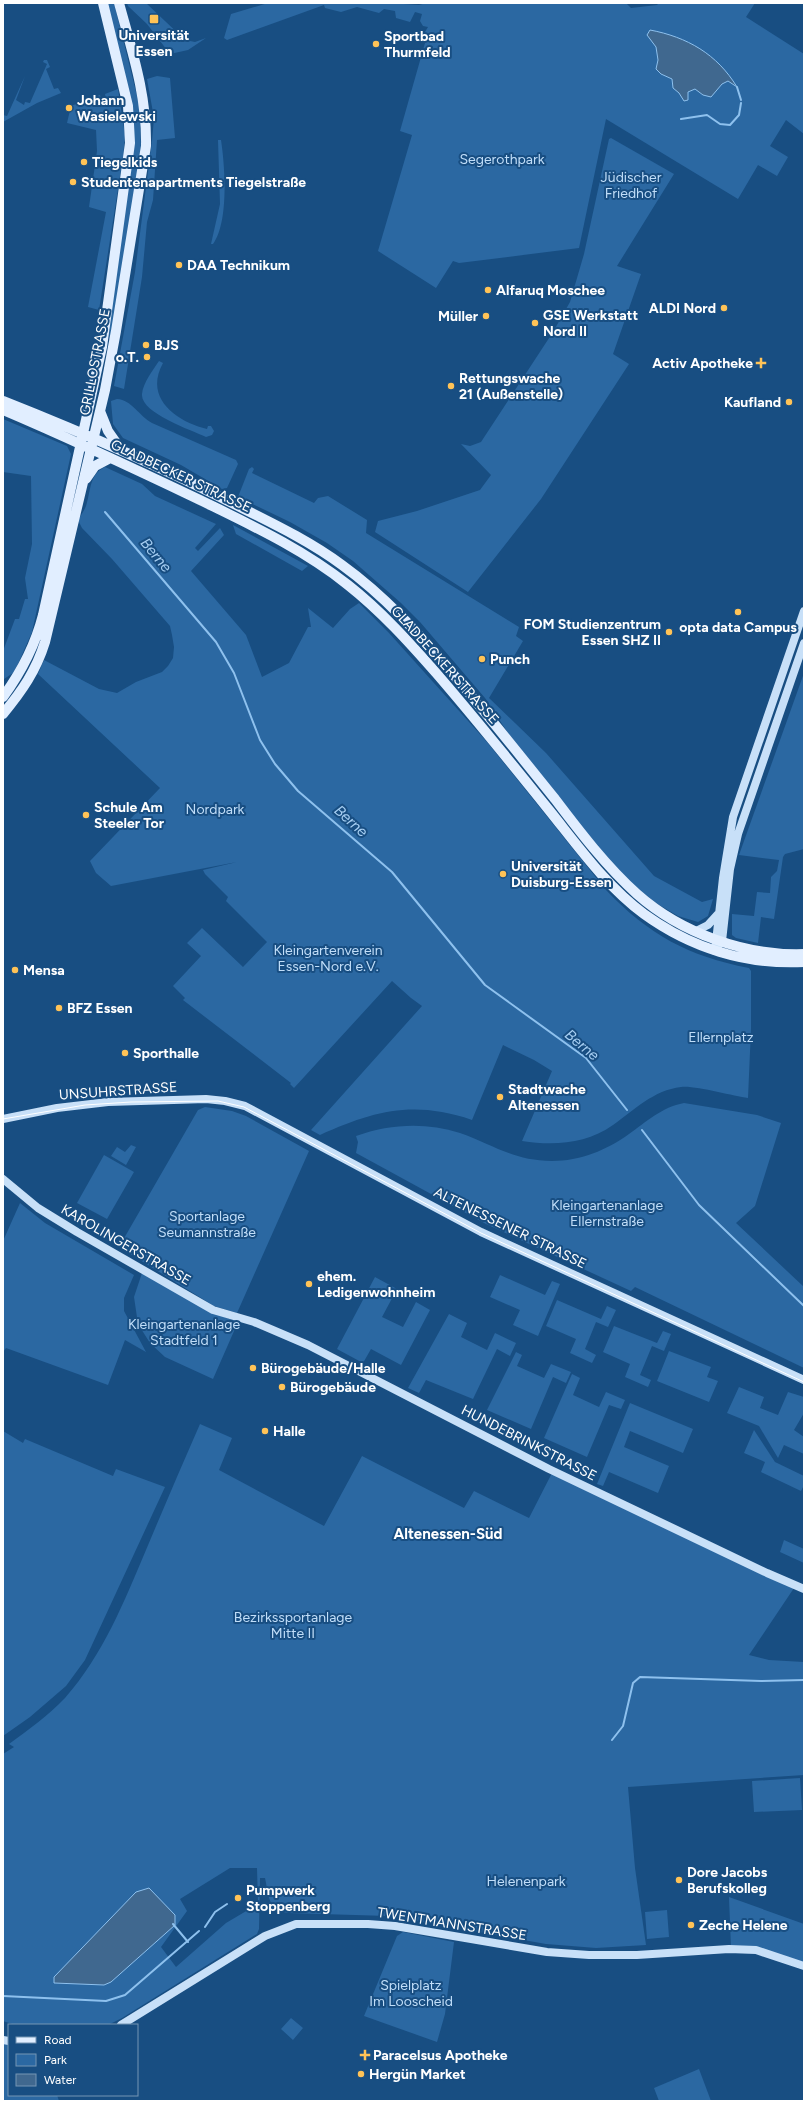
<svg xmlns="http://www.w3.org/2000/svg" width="807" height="2104" font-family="Figtree,sans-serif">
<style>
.green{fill:#2b68a2;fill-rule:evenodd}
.water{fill:#40688f;stroke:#8ec1ee}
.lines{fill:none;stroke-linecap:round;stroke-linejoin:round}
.stream{stroke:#8ec1ee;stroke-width:2}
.secondary{stroke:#c8e0f8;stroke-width:8}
.primary{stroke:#e1eeff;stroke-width:10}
.tram{stroke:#fff;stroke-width:1}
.poi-dot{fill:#ffc357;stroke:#184e82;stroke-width:1.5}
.labels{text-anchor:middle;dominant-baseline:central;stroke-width:4;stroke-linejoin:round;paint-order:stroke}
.poi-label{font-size:14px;font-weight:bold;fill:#fff;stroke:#184e82;text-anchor:start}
.park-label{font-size:14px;fill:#c1def9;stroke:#184e82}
.street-label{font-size:14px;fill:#fff;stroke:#184e82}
.water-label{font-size:15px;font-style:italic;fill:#a7cff3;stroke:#184e82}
.neighbourhood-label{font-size:15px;font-weight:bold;fill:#fff;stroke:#184e82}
</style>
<rect width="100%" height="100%" fill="#184e82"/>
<path class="green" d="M107,3H114L140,108L141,155L111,340L109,339L112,294L133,155Z
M127,3H146L185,40L195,42L206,38L188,50L170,54L147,24L128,6Z
M268,3H389L419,5L426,3H626L631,8L657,5L659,3H755L746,17L804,54V134L786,120L770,146L788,157L777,176L758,165L738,199L606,119L579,248L459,263L453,261L436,288L378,251L412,135L400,131L427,36L418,34L419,30L425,32L428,27L423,26L420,21L422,14L415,12L410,22L396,18L395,11L384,9L379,13L357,7L341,12L325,8L324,5L227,40L224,38L231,14Z
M44,60H47L50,67L46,69L54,89L58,88L61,93L37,103L3,122V115L7,116L25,76L16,100L24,105L25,102L30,103L47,64L43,62Z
M157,76L170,78L175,138L157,140L153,200L147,222L142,277L124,389L114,386L135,272L152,141L154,118L147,79Z
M118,89L125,135L123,157L99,310L88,307L106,212L89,207L97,151L96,130L67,123L71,106L100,95L102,102L109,106L110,104L106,99L105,94Z
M611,138L674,174L617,266L641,274L613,354L629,364L541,499L468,592L375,532L378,521L417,511L480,490L491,475L461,444L470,446L481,442L553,332L570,302L584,254L609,139Z
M218,140H221C225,166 229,222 213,244H211L220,204Z
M159,361L163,363C143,399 178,422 207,429L208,426H211L214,431L212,435L206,437C191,430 140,413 142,394C143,383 153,370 159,361Z
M117,399C132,400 139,416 152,423L236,460L238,464L227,488L222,489L181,465L123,438L113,424L111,401Z
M3,419L67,446L71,454L32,632L18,664L13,673L4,679L3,651L15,619H19L25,599H28L25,578L32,544L31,476L3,472Z
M105,467L142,484L155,496L216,524L195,548L198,551L220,528L224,535L191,571L246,635L262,677L289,663L308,627H311L308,608L333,628L350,609L359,603L389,633L487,742L606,890C649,935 688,956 749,968L751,971V1029L748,1098C733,1096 694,1085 681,1087C654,1090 634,1110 613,1125C586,1144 554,1146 522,1141L552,1071L534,1060L503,1045L472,1120C413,1100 374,1111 320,1135L311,1130L422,1006L411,998L392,981L294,1088L290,1084L291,1083L183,1000L185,998L173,986L201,956L187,943L202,928L243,967L267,942L226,901L228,897L205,874L203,870L237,862L111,886L96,873L90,861L160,788L38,674L44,660L99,689L117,693L136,682L162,672L168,666L173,658L174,647L172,635L170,626L112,559L82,528L78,520C81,515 84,511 86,506C91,491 89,474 105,467Z
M252,467L254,469L252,473L314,503L318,498L328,496L367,520L366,533L519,627L516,636L523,641L489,698L546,753L654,876L702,902L713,899L708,916L698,922L678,916L656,903L623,877L531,768L485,698L420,622L401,603L353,561L327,543L290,522L238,497L249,469Z
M233,525L308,566L302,571L236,534Z
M804,673V849L785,854L783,857L774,919L761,917L758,943L736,938L732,935V914L754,916L757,892L770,893L771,877L777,871L779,860L739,855Z
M684,1103L757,1115L781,1123L755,1206L736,1223L804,1287V1368L635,1287L631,1291L486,1224L356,1153L358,1142L356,1136C390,1124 425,1122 460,1133C494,1145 514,1161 552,1161C580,1161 607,1150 629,1134C646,1122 662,1107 684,1103Z
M205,1107L232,1111L246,1116L309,1151L237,1313L214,1306L119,1247L198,1110Z
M131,1145L136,1147L126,1165L111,1156L117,1147L125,1152Z
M104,1155L134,1172L107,1219L77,1203Z
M20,1203L45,1223L134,1275L124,1298V1311L146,1352L125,1340L108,1385L6,1348L3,1352V1241Z
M142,1273L211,1312L238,1322L213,1379L165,1357L150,1343L138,1324L134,1297Z
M500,1275L545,1295L552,1281L560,1284L538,1336L513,1325L520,1310L490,1297Z
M375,1277L397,1289L382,1317L403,1327L416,1302L430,1310L401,1365L371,1349L363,1363L337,1349Z
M557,1300L601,1319L607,1306L616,1310L608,1327L596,1322L585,1349L596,1355L592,1363L570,1353L576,1339L546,1326Z
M449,1314L467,1323L461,1337L487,1350L495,1333L516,1343L510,1356L497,1349L473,1399L426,1380L419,1393L408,1388Z
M614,1326L657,1343L663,1331L671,1334L664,1351L652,1346L640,1375L651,1380L648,1387L625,1377L630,1364L603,1352Z
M669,1351L711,1367L707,1377L718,1381L709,1402L657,1381Z
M516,1352L522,1355L517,1366L544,1378L551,1364L571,1372L566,1383L553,1377L531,1429L487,1410Z
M572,1374L580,1378L573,1395L599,1407L606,1392L625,1400L621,1409L609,1405L587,1457L544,1438Z
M739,1387L764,1397L760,1408L778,1415L788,1392L804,1397V1413L794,1430L804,1437V1454L784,1445L778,1458L759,1426L727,1413Z
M630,1403L693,1429L683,1453L630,1431L624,1447L669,1466L658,1493L609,1472L603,1486L597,1484Z
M200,1424L232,1438L219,1470L324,1526L362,1456L464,1508L474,1491L529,1518L552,1473L794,1588L749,1655L769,1660L804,1662V1775L628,1787L635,1868L646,1945L596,1948L546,1944L388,1916L288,1913C267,1909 269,1896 265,1878H260L259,1929L257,1934L122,2018L108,2025H15L3,2021V1754L14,1747L9,1744C28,1730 48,1716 65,1698C103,1655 124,1602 146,1550C164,1507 182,1465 200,1424ZM230,1868H257L258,1904L226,1923L176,1967L161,1947L187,1911L180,1899Z
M754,1430L775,1462L804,1476V1485L801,1491L761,1472L765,1462L744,1453Z
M3,1431L23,1443L25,1439L113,1476L116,1469L165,1487L85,1660L66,1686L30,1717L3,1736Z
M784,1540L804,1549V1563L780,1552Z
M800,1778L802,1810L754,1812L752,1781Z
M729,1897L804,1924V1965L781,1957L731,1948Z
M667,1910L669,1937L647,1939L645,1912Z
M403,1932L454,1942L445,2014L437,2042L364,2016L397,1936Z
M291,2018L303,2028L293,2040L281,2029Z
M3,2044H9V2095H57L59,2101H3Z
M699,2069L711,2101H659L654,2088Z"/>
<path class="water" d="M650,30C687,37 717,54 737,87L728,81L722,84L711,97L703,95L695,89L688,92V100L684,101L679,93L673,88L672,79L661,74L656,69L658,60L656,47L647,35Z
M149,1888L175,1915V1925L111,1982L104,1985L54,1983V1977L136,1892Z"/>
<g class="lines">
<path class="stream" d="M737,87L741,100
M681,119L707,115L720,124L730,125L739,115L741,103
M105,512L216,642L234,673L260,740L275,764L298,791L392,872L485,985L586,1058L627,1110
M642,1130L699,1205L804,1306
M612,1740L623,1726L633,1683L640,1677L761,1681L804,1680
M173,1924L188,1942
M205,1927L215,1912L227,1904
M3,1996L106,2001L125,1995L199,1931"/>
<path class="secondary" d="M696,931L708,925L718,914
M719,945L722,941L730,869L738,834L804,643
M715,951L723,878L733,817L804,611
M3,1119L57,1108L108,1102L206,1099L225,1101L245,1106L481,1232L804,1380
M3,1179L38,1208L77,1232L213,1310L254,1322L308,1345L549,1469L767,1573L804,1589
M121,2025L265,1936L296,1924H368L395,1926L547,1952L589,1955H637L729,1949L756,1950L804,1966
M3,2040L9,2041"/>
<path class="primary" d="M3,401C84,433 164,468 242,508C276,525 311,542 342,565C385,596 419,634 453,674C488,715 521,757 555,799C580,832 606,866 637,894C681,933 745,956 804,954
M3,410C69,438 135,469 200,500C251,525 303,549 348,585C381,611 409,642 437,674C475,718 512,764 549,810C578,846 606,886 644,914C691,948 746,965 804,962
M100,411L108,431L122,451
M86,479L95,466L110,458
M3,697C22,671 35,646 43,615L102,347L130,143L128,106L103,3
M3,714C22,691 36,671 45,642L105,390L116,331L146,146C147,95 132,51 119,3"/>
<path class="tram" d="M3,1119L85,1105L131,1102L218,1101L244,1107L481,1233L804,1382"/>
</g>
<g class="poi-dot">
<rect x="149" y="14" width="10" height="10" rx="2"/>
<circle cx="376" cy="44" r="4"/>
<circle cx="69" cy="108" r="4"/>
<circle cx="84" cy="162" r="4"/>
<circle cx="73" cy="182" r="4"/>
<circle cx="179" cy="265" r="4"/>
<circle cx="488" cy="290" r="4"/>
<circle cx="724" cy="308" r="4"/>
<circle cx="486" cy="316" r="4"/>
<circle cx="535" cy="323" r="4"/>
<circle cx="146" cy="345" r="4"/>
<circle cx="147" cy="357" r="4"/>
<path d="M759 357h4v4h4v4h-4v4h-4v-4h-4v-4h4z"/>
<circle cx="451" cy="386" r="4"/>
<circle cx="789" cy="402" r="4"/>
<circle cx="738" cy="612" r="4"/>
<circle cx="669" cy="632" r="4"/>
<circle cx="482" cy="659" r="4"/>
<circle cx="86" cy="815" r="4"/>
<circle cx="503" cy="874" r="4"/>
<circle cx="15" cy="970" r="4"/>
<circle cx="59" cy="1008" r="4"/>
<circle cx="125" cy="1053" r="4"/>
<circle cx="500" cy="1097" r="4"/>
<circle cx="309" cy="1284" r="4"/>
<circle cx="253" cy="1368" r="4"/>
<circle cx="282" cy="1387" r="4"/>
<circle cx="265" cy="1431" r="4"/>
<circle cx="679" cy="1880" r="4"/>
<circle cx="238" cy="1898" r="4"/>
<circle cx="691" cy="1925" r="4"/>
<path d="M363 2049h4v4h4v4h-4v4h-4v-4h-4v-4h4z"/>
<circle cx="361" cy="2074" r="4"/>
</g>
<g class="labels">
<g class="poi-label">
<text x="154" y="35" text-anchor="middle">Universität<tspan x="154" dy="16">Essen</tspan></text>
<text x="384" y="36">Sportbad<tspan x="384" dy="16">Thurmfeld</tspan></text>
<text x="77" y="100">Johann<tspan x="77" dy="16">Wasielewski</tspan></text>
<text x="92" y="162">Tiegelkids</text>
<text x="81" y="182">Studentenapartments Tiegelstraße</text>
<text x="187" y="265">DAA Technikum</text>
<text x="496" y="290">Alfaruq Moschee</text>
<text x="716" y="308" text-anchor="end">ALDI Nord</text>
<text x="543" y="315">GSE Werkstatt<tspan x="543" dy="16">Nord II</tspan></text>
<text x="478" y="316" text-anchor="end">Müller</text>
<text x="154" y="345">BJS</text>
<text x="139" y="357" text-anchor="end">o.T.</text>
<text x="753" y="363" text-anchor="end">Activ Apotheke</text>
<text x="459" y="378">Rettungswache<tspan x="459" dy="16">21 (Außenstelle)</tspan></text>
<text x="781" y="402" text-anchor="end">Kaufland</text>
<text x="661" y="624" text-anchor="end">FOM Studienzentrum<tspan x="661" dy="16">Essen SHZ II</tspan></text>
<text x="738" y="627" text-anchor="middle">opta data Campus</text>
<text x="490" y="659">Punch</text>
<text x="94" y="807">Schule Am<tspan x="94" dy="16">Steeler Tor</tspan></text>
<text x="511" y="866">Universität<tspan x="511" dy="16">Duisburg-Essen</tspan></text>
<text x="23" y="970">Mensa</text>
<text x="67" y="1008">BFZ Essen</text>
<text x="133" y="1053">Sporthalle</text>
<text x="508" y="1089">Stadtwache<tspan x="508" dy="16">Altenessen</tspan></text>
<text x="317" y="1276">ehem.<tspan x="317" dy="16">Ledigenwohnheim</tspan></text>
<text x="261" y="1368">Bürogebäude/Halle</text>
<text x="290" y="1387">Bürogebäude</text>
<text x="273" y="1431">Halle</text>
<text x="687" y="1872">Dore Jacobs<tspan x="687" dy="16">Berufskolleg</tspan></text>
<text x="246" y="1890">Pumpwerk<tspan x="246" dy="16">Stoppenberg</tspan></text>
<text x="699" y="1925">Zeche Helene</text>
<text x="373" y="2055">Paracelsus Apotheke</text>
<text x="369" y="2074">Hergün Market</text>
</g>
<g class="park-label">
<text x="502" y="159">Segerothpark</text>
<text x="631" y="177">Jüdischer<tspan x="631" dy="16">Friedhof</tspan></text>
<text x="215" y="809">Nordpark</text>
<text x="328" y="950">Kleingartenverein<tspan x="328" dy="16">Essen-Nord e.V.</tspan></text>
<text x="721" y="1037">Ellernplatz</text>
<text x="607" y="1205">Kleingartenanlage<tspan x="607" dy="16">Ellernstraße</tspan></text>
<text x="207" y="1216">Sportanlage<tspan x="207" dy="16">Seumannstraße</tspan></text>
<text x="184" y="1324">Kleingartenanlage<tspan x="184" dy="16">Stadtfeld 1</tspan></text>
<text x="293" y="1617">Bezirkssportanlage<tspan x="293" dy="16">Mitte II</tspan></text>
<text x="526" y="1881">Helenenpark</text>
<text x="411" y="1985">Spielplatz<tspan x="411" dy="16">Im Looscheid</tspan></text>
</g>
<g class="street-label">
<text transform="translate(95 362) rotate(-79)">GRILLOSTRASSE</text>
<text transform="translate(181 476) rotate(25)">GLADBECKER STRASSE</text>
<text transform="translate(445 665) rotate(48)">GLADBECKER STRASSE</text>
<text transform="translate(118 1091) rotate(-4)">UNSUHRSTRASSE</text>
<text transform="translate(510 1228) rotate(26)">ALTENESSENER STRASSE</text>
<text transform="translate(126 1245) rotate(30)">KAROLINGERSTRASSE</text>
<text transform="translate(529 1443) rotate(27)">HUNDEBRINKSTRASSE</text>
<text transform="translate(452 1924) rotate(9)">TWENTMANNSTRASSE</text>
</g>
<g class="water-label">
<text transform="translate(156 555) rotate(50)">Berne</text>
<text transform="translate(351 821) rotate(42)">Berne</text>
<text transform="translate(582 1045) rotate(40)">Berne</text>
</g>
<g class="neighbourhood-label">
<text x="448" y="1534">Altenessen-Süd</text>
</g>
</g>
<rect width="807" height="2104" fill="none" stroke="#ffffff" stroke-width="8"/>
<rect x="8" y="2024" width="130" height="72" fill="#184e82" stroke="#7495b4"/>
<rect x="16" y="2037" width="20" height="6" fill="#e1eeff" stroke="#7495b4"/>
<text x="44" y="2044" font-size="12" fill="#ffffff">Road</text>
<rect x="16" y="2054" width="20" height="12" fill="#2b68a2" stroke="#7495b4"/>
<text x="44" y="2064" font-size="12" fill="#ffffff">Park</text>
<rect x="16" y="2074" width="20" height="12" fill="#40688f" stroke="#7495b4"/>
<text x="44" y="2084" font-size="12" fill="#ffffff">Water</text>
</svg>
